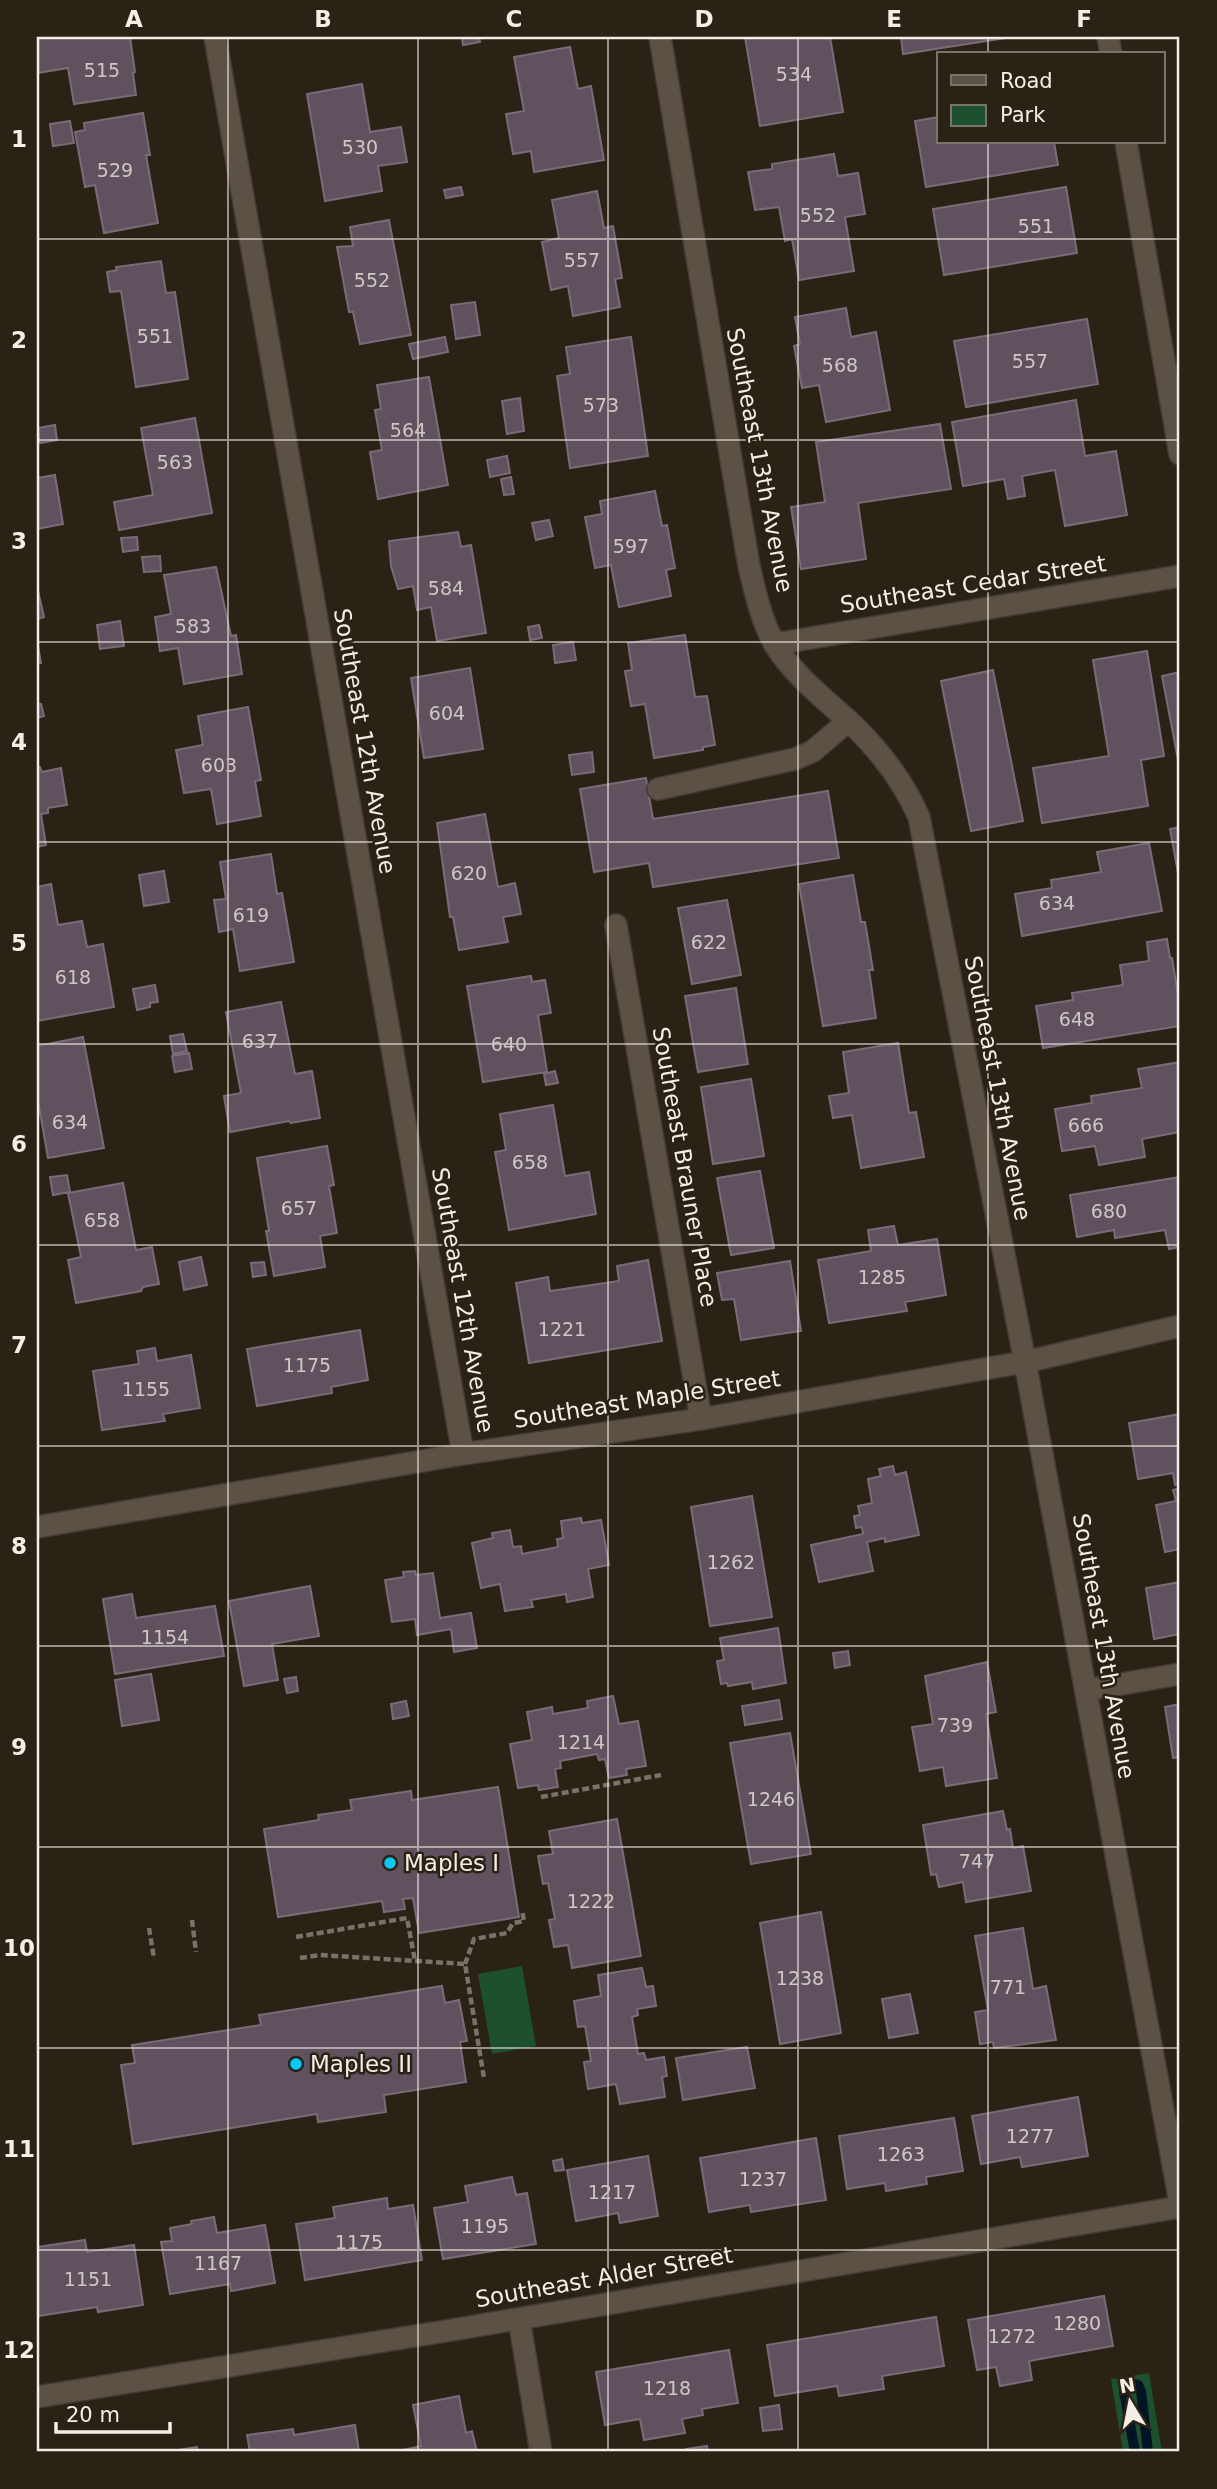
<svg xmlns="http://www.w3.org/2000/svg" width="1217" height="2489" font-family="'DejaVu Sans',sans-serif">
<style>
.green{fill:#1c502f}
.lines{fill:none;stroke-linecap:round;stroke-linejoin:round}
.stream{stroke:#001426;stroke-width:10}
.building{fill:#5f525e;stroke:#796b78;stroke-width:2}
.service-casing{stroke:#453d35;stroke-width:24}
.minor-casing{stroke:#453d35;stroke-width:24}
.tertiary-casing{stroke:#453d35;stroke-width:24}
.path{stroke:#7a7167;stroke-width:4.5;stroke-dasharray:7 3.5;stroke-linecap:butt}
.service{stroke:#5b5144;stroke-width:21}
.minor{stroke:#5b5144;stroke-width:21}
.tertiary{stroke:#5b5144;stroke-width:21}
.grid{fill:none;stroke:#f5eee7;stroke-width:2;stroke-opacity:0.55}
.poi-dot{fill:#00cbf9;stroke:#2b2216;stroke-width:2.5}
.labels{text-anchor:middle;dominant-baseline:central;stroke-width:5;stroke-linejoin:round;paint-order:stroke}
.number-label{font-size:19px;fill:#d0c7c5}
.street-label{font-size:23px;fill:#f5eee7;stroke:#2b2216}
.poi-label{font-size:23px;fill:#f5eee7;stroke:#2b2216;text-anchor:start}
.neatline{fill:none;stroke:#f5eee7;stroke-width:2.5}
.grid-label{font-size:23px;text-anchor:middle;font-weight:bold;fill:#f5eee7}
</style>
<rect width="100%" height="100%" fill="#2b2216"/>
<path class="green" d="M522,1966L536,2046L492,2054L478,1974Z
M1149,2373L1162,2452H1123L1111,2379Z"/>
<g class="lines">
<path class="stream" d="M1135,2452L1124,2391L1129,2383L1138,2385L1141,2391L1148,2452"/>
</g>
<path class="building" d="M37,37H130L135,72L133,73L136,95L74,104L68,68L37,73Z
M462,37H479L480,42L463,45Z
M745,37H830L843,112L760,126Z
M901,37H1012L903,54Z
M570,47L578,89L591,86L604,160L534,172L531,151L513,154L506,114L524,111L514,57Z
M362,84L370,132L401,127L407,162L378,166L382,191L325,201L307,94Z
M143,113L150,155H146L158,223L104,233L95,185L85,187L75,132L85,130L84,123Z
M939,117V142H1054L1058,165L926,187L915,121Z
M70,121L74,143L53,146L50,124Z
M834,154L838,176L858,173L865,214L845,217L854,271L799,280L792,239L785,241L779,207L755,210L748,172L772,169V164Z
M461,187L463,195L446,198L444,190Z
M1066,187L1077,253L944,275L933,209Z
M597,191L604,228L613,226L622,278L615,279L620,307L573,316L568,286L551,290L542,242L559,238L552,200Z
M389,220L411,335L360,344L353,312H349L337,247L353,246L350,227Z
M161,261L166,293L175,292L188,379L136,387L121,291L110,292L107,272L117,270L116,267Z
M475,302L480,335L456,339L451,305Z
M846,308L851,337L876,332L890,410L826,422L819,385L802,388L794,346L800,344L795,317Z
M1087,319L1098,384L966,407L954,341Z
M445,337L448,352L413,359L409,344Z
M631,337L648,456L570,468L557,376L570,374L566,347Z
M429,377L448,485L378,499L370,452L382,450L375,410L381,409L377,385Z
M520,398L524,431L507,434L502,401Z
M1076,400L1085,456L1116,451L1127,515L1065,526L1055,470L1022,476L1025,496L1008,499L1004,479L963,486L952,422Z
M195,418L212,513L119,530L114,502L153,495L141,428Z
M940,424L951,489L858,503L866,559L801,569L791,507L825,502L816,442Z
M55,425L57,440L40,443L38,428Z
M507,456L510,473L490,477L487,460Z
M55,475L63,524L37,529V478Z
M511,477L514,494L504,495L501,479Z
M655,491L662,526L667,525L675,568L666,570L671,596L619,607L611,565L595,568L585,517L602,514L600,501Z
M549,520L553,536L536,540L532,523Z
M458,532L461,547L471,545L486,633L437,641L431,607L417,610L413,586L398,589L391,566L389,541Z
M137,537L138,550L123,552L121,538Z
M160,556L161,571L144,572L142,557Z
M216,567L231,636L236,635L242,674L184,684L178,648L160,651L155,617L171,614L164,575Z
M37,586L44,617L37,619Z
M120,621L124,646L100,649L97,625Z
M539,625L542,638L530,640L528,627Z
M685,635L695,697L707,696L715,745L703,747V750L654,758L645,704L631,706L625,671L632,670L628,643Z
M37,640L41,663L37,664Z
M573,642L576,660L555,663L553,645Z
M1147,651L1164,756L1141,760L1148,806L1042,823L1033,768L1109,756L1093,660Z
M470,668L483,749L424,758L411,678Z
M993,670L1023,821L971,831L941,681Z
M1180,672V770L1162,676Z
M37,704H41L44,716L37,718Z
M248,707L261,780L255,781L261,816L217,824L211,789L184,793L176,750L203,745L198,716Z
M592,752L594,772L572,775L569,755Z
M37,767H40L42,772L61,768L67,805L48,808V813L41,814L46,845L37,847Z
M646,778L653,819L828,791L839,858L653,887L649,863L594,872L580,789Z
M485,814L498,887L515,883L521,914L503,917L508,942L459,950L453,917H450L437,823Z
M1180,827V884L1170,829Z
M1149,843L1162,911L1022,936L1015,894L1052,888L1051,880L1101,872L1097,852Z
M271,854L277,894L282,893L294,962L240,971L233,929L219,932L214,900L226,899L220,862Z
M164,871L169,902L144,906L139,875Z
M853,875L861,922H865L873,970H869L876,1018L823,1026L799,884Z
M51,884L58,925L82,921L87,947L103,944L114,1007L37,1021V887Z
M727,900L741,975L692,984L678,908Z
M1167,939L1170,958H1172L1180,1007V1026L1043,1048L1036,1006L1073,1000L1072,993L1123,985L1120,965L1149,961L1147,942Z
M531,976L532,982L545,980L551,1013L538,1015L547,1072L483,1082L467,986Z
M155,985L158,1002L150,1003V1007L137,1010L133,989Z
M736,988L748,1064L698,1072L685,996Z
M281,1002L295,1074L312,1071L320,1118L291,1123L289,1121L230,1132L224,1096L241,1093L226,1012Z
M183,1034L187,1051L173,1054L170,1036Z
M83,1037L104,1148L48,1158L37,1095V1046Z
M898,1043L909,1113L916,1112L924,1157L861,1168L852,1115L833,1118L829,1096L849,1093L843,1052Z
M189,1053L192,1069L175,1072L172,1056Z
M1180,1062V1132L1142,1139L1145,1157L1099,1165L1095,1146L1062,1151L1055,1109L1092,1103L1091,1096L1142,1088L1138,1069Z
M555,1071L558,1083L546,1085L544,1074Z
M751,1079L764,1156L713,1164L701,1087Z
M553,1105L565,1176L589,1172L596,1214L509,1230L495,1152L506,1150L500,1114Z
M327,1146L334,1185L329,1186L337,1233L320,1236L325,1267L274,1276L266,1231H269L257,1158Z
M760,1171L774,1248L731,1255L717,1178Z
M67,1175L70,1192L53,1195L50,1177Z
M1180,1177V1247L1169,1249L1165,1230L1115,1238L1114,1230L1077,1237L1070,1195Z
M123,1183L136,1250L152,1247L159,1284L143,1287L141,1291L76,1303L68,1260L81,1257L68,1193Z
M894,1226L898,1245L937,1239L946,1295L905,1302L907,1311L829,1323L818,1260L871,1251L868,1230Z
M201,1257L207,1285L184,1290L179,1262Z
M648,1260L662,1341L529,1363L516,1283L548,1277L550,1291L619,1281L617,1266Z
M790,1261L801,1331L741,1340L734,1299L722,1300L717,1273Z
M264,1262L266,1275L253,1277L251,1263Z
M360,1330L368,1380L331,1387L332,1393L257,1406L247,1349Z
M155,1348L157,1361L191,1355L200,1408L163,1414L165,1421L102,1430L93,1371L139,1364L137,1351Z
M1180,1414V1484L1175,1485L1173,1473L1138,1479L1129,1423Z
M893,1466L895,1475L906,1472L919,1535L885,1542V1538L867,1542L873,1571L819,1582L811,1545L863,1534L862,1527L856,1528L854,1516L860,1515L858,1506L872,1503L868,1479L881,1476L879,1469Z
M1180,1488V1549L1165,1552L1156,1505L1176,1501L1173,1490Z
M752,1496L772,1617L710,1626L691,1507Z
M581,1518L582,1523L601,1520L609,1565L588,1569L593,1597L567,1602L566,1594L531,1600L533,1607L505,1611L500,1584L481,1588L472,1543L493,1538L492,1533L510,1530L513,1547L521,1546L522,1554L558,1547L557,1539L563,1538L561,1521Z
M415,1571L416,1575L433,1573L440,1618L471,1613L477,1648L454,1652L451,1629L417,1635L415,1619L392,1622L385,1580L404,1577L403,1572Z
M1180,1582V1634L1154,1639L1146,1588Z
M310,1586L319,1636L272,1644L278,1680L244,1686L229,1601Z
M132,1594L136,1618L215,1606L224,1656L115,1674L103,1599Z
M778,1628L786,1683L753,1689L752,1682L728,1686L727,1683L721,1684L717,1661L724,1660L720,1638Z
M848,1651L850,1665L835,1668L833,1653Z
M987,1662L996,1712L986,1714L997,1778L946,1786L943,1767L920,1771L912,1727L933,1724L925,1676Z
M151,1674L159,1720L122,1726L115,1680Z
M296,1677L298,1691L287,1693L284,1679Z
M613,1696L619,1724L638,1721L646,1766L626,1769L627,1775L609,1778L605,1759L599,1760L597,1754L560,1761L561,1768L555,1769L558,1787L539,1790L538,1785L518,1788L510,1744L532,1740L527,1712L552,1707L553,1714L588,1708L587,1701Z
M779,1700L782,1719L745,1725L742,1706Z
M406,1701L409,1716L393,1719L391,1704Z
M1180,1704V1757L1173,1758L1165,1707Z
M790,1733L811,1854L751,1864L730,1743Z
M498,1787L519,1917L419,1933L413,1898L403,1899L405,1909L384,1912L382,1901L278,1917L264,1829L319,1820L318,1815L352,1810L350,1800L411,1791L412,1800Z
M1003,1811L1007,1830L1010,1829L1013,1848L1023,1846L1031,1891L966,1902L963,1882L939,1887L936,1874L931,1875L923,1825Z
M617,1819L641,1956L572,1968L568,1945L554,1947L549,1920L555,1919L548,1883L543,1884L538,1856L553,1854L549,1831Z
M821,1912L841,2033L780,2044L760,1923Z
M1023,1928L1033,1989L1046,1986L1056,2040L994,2048L993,2042L980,2044L975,2012L988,2010L975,1936Z
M642,1968L646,1987L653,1986L656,2006L637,2009L638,2015L632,2017L638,2054L644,2053L646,2060L664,2057L667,2076L662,2077L665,2097L620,2104L616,2084L588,2089L584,2062L591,2061L585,2026L578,2027L574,2001L601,1996L598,1975Z
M442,1986L445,2003L459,2000L467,2041L460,2042L466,2082L384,2095L386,2112L318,2122L317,2114L133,2144L121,2065L135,2063L132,2045L261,2025L259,2015Z
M910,1994L918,2033L889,2038L882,1999Z
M747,2047L755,2088L683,2100L676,2058Z
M1078,2097L1088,2156L1022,2167L1020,2157L981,2164L972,2116Z
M954,2118L963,2171L926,2177L927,2184L886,2191L885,2183L847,2189L839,2136Z
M816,2138L826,2200L751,2212L750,2205L709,2212L700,2158Z
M648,2156L658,2216L620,2223L618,2213L576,2221L567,2170Z
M562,2159L564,2170L555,2171L553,2161Z
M512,2177L516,2195L527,2193L536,2244L443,2259L434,2208L468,2202L465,2186Z
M387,2198L388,2209L413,2205L422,2260L305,2280L296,2224L335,2218L333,2207Z
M214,2217L217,2233L265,2225L275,2283L231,2291L230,2284L170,2294L161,2242L172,2241L170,2228L192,2224L191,2221Z
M85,2240L87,2252L134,2245L143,2305L98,2312L97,2307L38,2316L37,2247Z
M1104,2296L1113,2346L1029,2361L1032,2380L1000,2386L996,2367L977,2370L968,2320Z
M936,2317L944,2366L882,2376L884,2389L839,2396L837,2386L775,2396L767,2345Z
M729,2350L738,2403L702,2409L703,2415L682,2419L685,2433L644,2440L640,2419L605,2425L596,2372Z
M459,2396L466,2433L472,2431L477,2452H404L403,2450L421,2446L413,2405Z
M779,2405L782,2429L763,2431L760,2408Z
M355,2425L359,2452H250L247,2435L293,2429L294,2435Z
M707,2446L708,2452H687L686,2449Z
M197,2447L198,2452H166Z"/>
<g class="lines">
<defs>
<path id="service" d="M658,789L795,759L813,751L848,721
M1086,1690L1180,1674"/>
<path id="minor" d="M660,37L749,566C755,591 761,620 774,643C792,674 827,701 853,725C881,752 903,781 919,817L1025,1362
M1108,37L1111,54
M1126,142L1180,454
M775,644L1180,576
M616,925L701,1419
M519,2319L541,2452
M37,2397L452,2330L1180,2207"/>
<path id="tertiary" d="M215,37L463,1454
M1025,1362L1180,2202
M37,1527L463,1454L701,1419L966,1372L1025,1362L1180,1326"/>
</defs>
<use href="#service" class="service-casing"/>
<use href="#minor" class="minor-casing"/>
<use href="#tertiary" class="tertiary-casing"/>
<path class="path" d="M541,1797L661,1775
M192,1920L196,1952
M149,1928L154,1958
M296,1937L407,1918L415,1961
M300,1958L320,1955L465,1964L484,2078
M465,1964L474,1939L507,1933L513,1923L524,1921L522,1910"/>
<use href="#service" class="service"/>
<use href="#minor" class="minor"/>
<use href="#tertiary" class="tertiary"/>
</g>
<path class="grid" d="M228,37V2452M418,37V2452M608,37V2452M798,37V2452M988,37V54M988,142V2452M37,239H1180M37,440H1180M37,642H1180M37,842H1180M37,1044H1180M37,1245H1180M37,1446H1180M37,1646H1180M37,1847H1180M37,2048H1180M37,2250H1180"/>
<g class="poi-dot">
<circle cx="390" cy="1863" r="7"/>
<circle cx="296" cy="2064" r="7"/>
</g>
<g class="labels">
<g class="number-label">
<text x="102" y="70">515</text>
<text x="794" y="74">534</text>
<text x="360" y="147">530</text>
<text x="115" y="170">529</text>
<text x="818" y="215">552</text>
<text x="1036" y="226">551</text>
<text x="582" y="260">557</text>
<text x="372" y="280">552</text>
<text x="155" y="336">551</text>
<text x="1030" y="361">557</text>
<text x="840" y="365">568</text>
<text x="601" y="405">573</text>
<text x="408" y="430">564</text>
<text x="175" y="462">563</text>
<text x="631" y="546">597</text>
<text x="446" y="588">584</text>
<text x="193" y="626">583</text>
<text x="447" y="713">604</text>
<text x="219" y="765">603</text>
<text x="469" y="873">620</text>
<text x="1057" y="903">634</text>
<text x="251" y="915">619</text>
<text x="709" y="942">622</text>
<text x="73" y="977">618</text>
<text x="1077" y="1019">648</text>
<text x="260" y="1041">637</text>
<text x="509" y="1044">640</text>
<text x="70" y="1122">634</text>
<text x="1086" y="1125">666</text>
<text x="530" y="1162">658</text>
<text x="299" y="1208">657</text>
<text x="1109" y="1211">680</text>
<text x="102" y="1220">658</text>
<text x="882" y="1277">1285</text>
<text x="562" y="1329">1221</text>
<text x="307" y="1365">1175</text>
<text x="146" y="1389">1155</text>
<text x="731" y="1562">1262</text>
<text x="165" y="1637">1154</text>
<text x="955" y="1725">739</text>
<text x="581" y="1742">1214</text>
<text x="771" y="1799">1246</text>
<text x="977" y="1861">747</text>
<text x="591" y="1901">1222</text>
<text x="800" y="1978">1238</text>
<text x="1008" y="1987">771</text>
<text x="1030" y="2136">1277</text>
<text x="901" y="2154">1263</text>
<text x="763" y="2179">1237</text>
<text x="612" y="2192">1217</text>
<text x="485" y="2226">1195</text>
<text x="359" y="2242">1175</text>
<text x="218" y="2263">1167</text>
<text x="88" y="2279">1151</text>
<text x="1077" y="2323">1280</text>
<text x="1012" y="2336">1272</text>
<text x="667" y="2388">1218</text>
</g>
<g class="street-label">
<text transform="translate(760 460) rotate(79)">Southeast 13th Avenue</text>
<text transform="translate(973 584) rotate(-9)">Southeast Cedar Street</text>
<text transform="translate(365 741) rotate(80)">Southeast 12th Avenue</text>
<text transform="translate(998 1088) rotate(79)">Southeast 13th Avenue</text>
<text transform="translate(685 1167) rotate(80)">Southeast Brauner Place</text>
<text transform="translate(463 1300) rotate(80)">Southeast 12th Avenue</text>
<text transform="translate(647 1399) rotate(-9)">Southeast Maple Street</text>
<text transform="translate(1104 1646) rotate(80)">Southeast 13th Avenue</text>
<text transform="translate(604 2277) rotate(-10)">Southeast Alder Street</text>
</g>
<g class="poi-label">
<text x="404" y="1863">Maples I</text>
<text x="310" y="2064">Maples II</text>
</g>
</g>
<rect width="1217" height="2489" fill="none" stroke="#2b2216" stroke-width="77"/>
<rect x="937" y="52" width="228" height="91" fill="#2b2216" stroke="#7c746a" stroke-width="2"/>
<rect x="951" y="75" width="35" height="10" fill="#5b5144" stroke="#7c746a" stroke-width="2"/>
<text x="1000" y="88" font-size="21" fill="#f5eee7">Road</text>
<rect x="951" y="105" width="35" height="21" fill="#1c502f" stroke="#7c746a" stroke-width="2"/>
<text x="1000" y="122" font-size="21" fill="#f5eee7">Park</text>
<g transform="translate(1130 2402) rotate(350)" stroke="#2b2216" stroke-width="5" paint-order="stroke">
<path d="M0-5L12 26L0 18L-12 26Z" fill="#f5eee7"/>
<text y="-10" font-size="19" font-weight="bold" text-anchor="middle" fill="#f5eee7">N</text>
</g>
<path d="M56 2422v10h114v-10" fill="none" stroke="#f5eee7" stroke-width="3.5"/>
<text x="66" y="2422" font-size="21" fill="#f5eee7" stroke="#2b2216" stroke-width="5" paint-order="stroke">20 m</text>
<rect x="38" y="38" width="1140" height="2412" class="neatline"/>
<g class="grid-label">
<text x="134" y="27">A</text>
<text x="323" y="27">B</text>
<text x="514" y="27">C</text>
<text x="704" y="27">D</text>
<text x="894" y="27">E</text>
<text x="1084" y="27">F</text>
<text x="19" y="147">1</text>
<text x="19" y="348">2</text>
<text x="19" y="549">3</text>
<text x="19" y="750">4</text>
<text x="19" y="951">5</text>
<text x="19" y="1152">6</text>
<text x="19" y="1353">7</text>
<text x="19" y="1554">8</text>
<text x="19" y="1755">9</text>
<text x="19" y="1956">10</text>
<text x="19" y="2157">11</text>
<text x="19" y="2358">12</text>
</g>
</svg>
